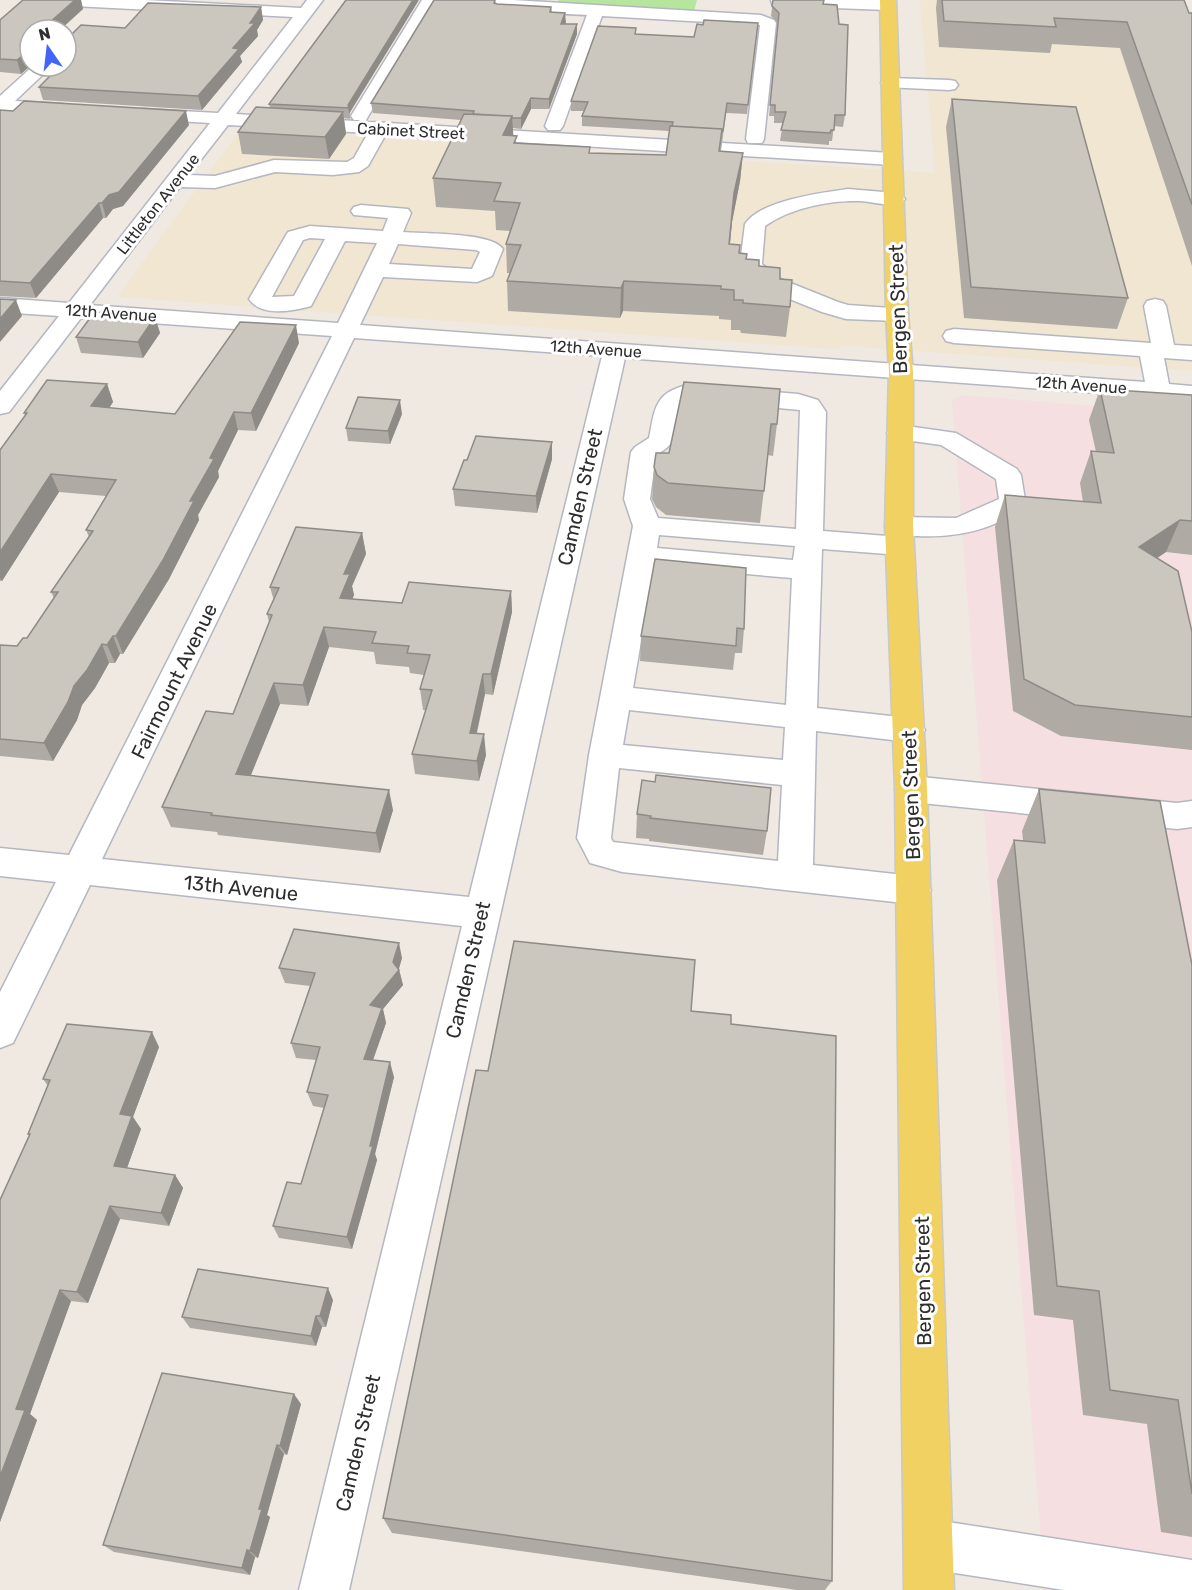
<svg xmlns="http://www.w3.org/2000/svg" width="1192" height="1590" font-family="Rubik,sans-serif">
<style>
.education{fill:#f0e6d1}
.medical{fill:#f5dfe0}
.green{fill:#b6e59e}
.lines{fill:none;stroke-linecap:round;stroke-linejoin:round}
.minor-casing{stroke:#b4b7c1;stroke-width:3}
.major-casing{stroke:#c9c9c9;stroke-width:3}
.minor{fill:#fff;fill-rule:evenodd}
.major{fill:#f2d163;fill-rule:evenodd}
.wall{fill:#afaba4}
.shaded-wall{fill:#8e8b86}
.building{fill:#cbc7bf;stroke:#8e8b86;stroke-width:1.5}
.labels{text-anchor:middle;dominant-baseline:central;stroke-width:6;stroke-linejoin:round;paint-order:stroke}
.far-street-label{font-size:16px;fill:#2e2e2e;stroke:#fff}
.street-label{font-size:20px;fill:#2e2e2e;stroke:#fff}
</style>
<rect width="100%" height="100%" fill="#efe9e1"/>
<path class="education" d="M922,0H1018L1192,30V371L848,346L834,349L117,297L241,129L935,173L920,3Z"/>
<path class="medical" d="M963,395L1104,407L1192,421V1590H1045L952,400Z"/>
<path class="green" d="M559,0H697L694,11L557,4Z"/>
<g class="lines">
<defs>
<path id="minor" d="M45,0H145L301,8L307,0H323L236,114L892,153L899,155L902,159L899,163L892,165L386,134L368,166L359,172L333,175L275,172L215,188L180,187L90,305L338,323L377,243L345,241L311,306C293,311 261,317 249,299L288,232L310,226L383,231L388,218L354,215L351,211L354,207L361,205L408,209L411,213L403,232C424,234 491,232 503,249L492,276L477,282L383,277L360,325L1145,382L1140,356L954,343L946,341L943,336L946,331L954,329L1151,343L1144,306L1147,301L1155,299L1163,301L1166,306L1174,345L1192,346V360L1164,358L1169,384L1192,386V400L625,358L349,1590H299L462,926L90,885L13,1043L0,1048V992L56,882L0,876V848L69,855L332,336L81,318L9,412L0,414V391L59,316L0,312V298L69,303L210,123L143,119L137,118L134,114L137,110L143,109L218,113L293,17L53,5ZM228,125L368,133L354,158L347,162L274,160L215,176L189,175ZM310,238L325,239L294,296L272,297L303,240ZM398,244L476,250L480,252L472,269L389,264ZM354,338L602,356L469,897L102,859Z
M422,0H438L366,120H354L351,116Z
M475,0H513L761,15L774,20L776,23L764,139L762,143H748L746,139L760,25L602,16L563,126L560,130H548L545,126L587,15C567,14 485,12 475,0Z
M771,0H888L896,5L888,10L778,6L772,4Z
M33,66H52L15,101L62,104L68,105L71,109L68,113L0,111V96Z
M890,78L949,80L955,81L958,85L955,89L949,90L884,87L881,83L884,79Z
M848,189L895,193L902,195L905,199L902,203C889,207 874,202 860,201C830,200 790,208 765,226L762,264L778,278L838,302L848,305L905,309L908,314L905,319L897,321L846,319L822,312L762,288L751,280L740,264L745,224C761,200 821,193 848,189Z
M687,385L798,394L818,400L826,412L823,531L900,537L910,540L914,546L910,552L900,555L822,549L817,708L909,718L920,722L925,730L920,738L909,742L816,731L813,865L913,876L925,880L931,890L925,900L913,904L622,872L590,863L577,838L589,755L633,526L624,499L631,452L635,447L649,438C655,409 654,393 687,385ZM691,400L800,410L796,529L658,518L650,499L656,455C680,442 676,430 681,406ZM659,535L795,546L793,560L657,548ZM654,566L792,578L786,705L633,688ZM629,710L785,727L783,760L623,745ZM619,768L782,785L778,861L613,842L611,838Z
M900,425L956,433L1017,469L1021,475L1025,500C1001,536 928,542 889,532L885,526L889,520L899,517L956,518L999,499L996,479L941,445L891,438L887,433L891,428Z
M911,776L1177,803L1192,801V827L1177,829L911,802L899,798L895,789L899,780Z
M929,1519L1192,1560V1590H1064L929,1569L912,1561L904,1544L912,1527Z"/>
<path id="major" d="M880,0H896L908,314L913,372V526L927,789L954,1590H904L895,789L885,526L889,372L886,314Z"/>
</defs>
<use href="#minor" class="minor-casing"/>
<use href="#major" class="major-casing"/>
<use href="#minor" class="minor"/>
<use href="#major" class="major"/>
</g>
<path class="wall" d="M23,0H81L83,9L61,29L62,30H30V66L21,74L0,72V20Z
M346,0L350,119L344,118L346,134L329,159L242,154L238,132L270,108L269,104Z
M495,0L496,4H497L551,7L552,12L565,13V24H577V34L549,109H531L521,129L513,128V136L517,143L590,147V153L666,155L669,131L582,126V116L584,111H571V101L636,28V34L694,37L703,25L758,23L747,114L726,113L721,151L743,153L740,181L732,222L730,244L747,259L780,279L790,307L786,337L741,333L740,330H731V320L719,319V316L623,311L620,318L508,311L507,281L510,273H507L506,244L510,231L496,230L495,211L436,207L433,178L461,120L373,113L371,103Z
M773,0L823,4L845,115L843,127L834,126L832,141H829V145L780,141L783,123H774V116H769L778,23L771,16Z
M937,0H1184L1189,13H1192V266L1120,48L1052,44L1050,53L939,47L936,8Z
M261,7L263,20L257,30L258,36L240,56L242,62L202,110L43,100L39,87L50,75H46L43,66H66L125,28Z
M952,99L1128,298L1117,329L964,318L946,127Z
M0,110L189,125L123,206L113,209L106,218H103L36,298L0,296Z
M155,317L160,333L143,358L81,353L76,337Z
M299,343L256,431L238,430L218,471L219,477L198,515L199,520L169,579L123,654H120L115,663H109L95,688L82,705L77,720L53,761L0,756V645L17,646L27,638L54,598L51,592L89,537L86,530L106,496L59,492L2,581H0V450L25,416L24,413L107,384L113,402L109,408L175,414Z
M684,382L777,424L773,456L768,455L760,523L666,515L656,507L652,499L654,467L669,453Z
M1100,389L1192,395V555L1166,552L1157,558L1192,632V750L1061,736L1013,711L995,527L1005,495L1083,502L1080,483L1091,451L1096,452L1089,420Z
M402,414L390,444L348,441L346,428Z
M552,442V459L537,513L455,506L453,489Z
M362,533L366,554L352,586L354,595L352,599L402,603L511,591L512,612L493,695L485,694L477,733L486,755L479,781L415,774L412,754L426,710H423L420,689L424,675L410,673L409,667L376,664L374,652L329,647L308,706L280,704L251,775L393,810L380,853L218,835L217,832L171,827L162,807L233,714L269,622L267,614L274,601L270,587Z
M655,559L744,629L742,653H735L733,670L640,661L641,636Z
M1039,789L1192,965V1537L1161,1532L1147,1424L1083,1415L1073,1320L1034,1315L997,880L1014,840H1023L1022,831Z
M637,814L767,831L763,855L649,841V839L636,838Z
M402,958L399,969L403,985L383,1009L386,1023L373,1060L394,1077L375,1154L377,1160L352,1249L279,1238L273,1226L301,1184L324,1108L313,1106L307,1092L316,1060L296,1058L291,1043L310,986L285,983L279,968Z
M691,1011L731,1024L832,1581L825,1590H797L392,1533L383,1518L488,1071Z
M159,1047L133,1117L141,1129L127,1168L175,1175L183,1188L169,1226L120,1219L88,1303L71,1301L30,1414L37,1420L0,1522V1199L29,1135L28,1134L48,1086L43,1079Z
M333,1300L326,1327H322L316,1346L190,1328L182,1317Z
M301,1404L287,1455L284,1454L267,1515L270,1517L258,1558L255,1557L250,1575L114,1552L103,1545Z"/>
<path class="shaded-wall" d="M75,0H81L83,9L61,29L62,30H50L48,24Z
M413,0H419L349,114L348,105Z
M261,7L263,20L257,30L258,36L240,56L242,62L202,110L198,96Z
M565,13L566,23L561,33V24Z
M577,24V34L549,109V99Z
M29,50L30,54V66L21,74L17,60Z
M531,98V109L521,129V118Z
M186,111L189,125L123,206L113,209L106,218L102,203Z
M343,112L346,134L329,159L325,137Z
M512,116L514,144L503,135Z
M743,153L740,181L732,222L727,274L734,193Z
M99,203L103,218L36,298L30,283Z
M624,281L623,311L620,318L621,288Z
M16,300L22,316L0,342V319Z
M155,317L160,333L143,358L138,342Z
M296,325L299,343L256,431L251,413Z
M107,384L113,402L98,425L91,406Z
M400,400L402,414L390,444L388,431Z
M234,412L238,430L218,471L219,477L198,515L199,520L169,579L123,654L116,636L190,501L210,458Z
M552,442V459L537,513L536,496Z
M51,474L59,492L2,581L0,578V552Z
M1180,520L1166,552L1126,579L1139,547Z
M362,533L366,554L352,586L354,595L345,618L340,598L344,574Z
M511,591L512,612L493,695L491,674Z
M324,627L329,647L308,706L303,685Z
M113,636L120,654L115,663L107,645Z
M102,644L109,663L95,688L82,705L77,720L53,761L44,743L74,686Z
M483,674L485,694L472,753L470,733Z
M274,683L280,704L243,794L236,774Z
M484,734L486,755L479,781L477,761Z
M389,790L393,810L380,853L376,833Z
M399,943L402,958L398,971L399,970L403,985L383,1009L386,1023L368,1074L364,1059L370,1005L393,962Z
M152,1032L159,1047L133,1117L141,1129L123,1179L114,1166L120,1114Z
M390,1062L394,1077L375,1154L377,1160L352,1249L347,1237Z
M175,1175L183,1188L169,1226L161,1213Z
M110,1206L120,1219L88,1303L77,1292Z
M328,1288L333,1300L326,1327L320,1316Z
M60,1290L71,1301L30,1414L37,1420L0,1522V1477L16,1409Z
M316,1316L322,1327L316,1346L311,1336Z
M294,1394L301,1404L287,1455L280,1446Z
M277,1445L284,1454L267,1515L270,1517L258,1558L250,1551L259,1509Z
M247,1550L255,1557L250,1575L242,1568Z"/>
<path class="building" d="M23,0H75L48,24H60V30H30V50L17,60L0,59V20Z
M346,0H413L348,105L349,108L269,104Z
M434,0H495L494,3L497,4L551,7L550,12L565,13L561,24H577L549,99L531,98L521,118H512V116L473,114L474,111L371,103Z
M773,0H824L823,4L837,5L839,24L848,25L845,115H835L834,130H831L830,133L781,130L786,112H775V105H770L779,13L772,6Z
M942,0H1184L1189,13H1192V205L1127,22L1054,18L1056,27L944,21Z
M148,3L261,7L250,23H255L233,48L239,49L198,96L39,87L60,66H66V37L70,36L81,25L125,28Z
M704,20L758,23L748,105L727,103L723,131H722V129L672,126L673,122L582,116L588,102L571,101L598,26L636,28L635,34L694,37L697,24L703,25Z
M952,99L1076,107L1128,298L971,287Z
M24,101L186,111L119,192L109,195L102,203H99L30,283L0,281V110L13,111Z
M256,107L343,112L325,137L238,132Z
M464,114L512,116L503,135L517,136L514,143L590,147L589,153L666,155L670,126L722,129L719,151L743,153L734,193L729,244L740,245L739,253L747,254L746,259L759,260V266L780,268V279L792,280L790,307L743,303V300H734V290L721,289V286L624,281L621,288L507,281L521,245L506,244L520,203L494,201L501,183L433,178Z
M0,299L16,300L0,319Z
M101,312L155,317L138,342L76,337L93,314Z
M240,322L296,325L251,413L234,412L210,458L214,459L190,501H194L163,560L116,636H113L107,645L102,644L87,670L74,686L68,702L44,743L0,739V645L17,646L23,638H27L58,592H51L93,531L86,530L116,480L51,474L0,552V450L27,413H24L47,380L107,384L91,406L175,414Z
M684,382L780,389L777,424H771L764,491L668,483L657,475L654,467L656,453H669Z
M1100,389L1192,395V521L1180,520L1139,547L1178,571L1192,632V717L1075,705L1024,679L1005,495L1101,503L1091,451L1114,453Z
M358,397L400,400L388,431L346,428Z
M476,436L552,442L536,496L453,489L464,460H467Z
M296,527L362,533L344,574H350L340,598L402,603L409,582L511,591L491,674H483L470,733L484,734L477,761L412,754L432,690L420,689L430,655L407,653L409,646L372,643L376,632L324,627L303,685L274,683L236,774L389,790L376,833L211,815L212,813L162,807L206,711L233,714L272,615L267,614L279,588L270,587Z
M655,559L746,568L744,629L737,628L736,646L641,636Z
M656,775L771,788L767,831L650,818L651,816L637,814L642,780L655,782Z
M1039,789L1160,801L1192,965V1494L1178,1400L1110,1390L1099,1291L1057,1286L1014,840L1045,843Z
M294,929L399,943L393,962L399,970L370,1005L382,1008L364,1059L390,1062L370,1146H373L347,1237L273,1226L287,1182L301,1184L328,1095L307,1092L320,1047L291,1043L315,973L279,968Z
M514,941L695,960L691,1011L731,1015V1024L836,1036L832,1581L383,1518L476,1070L488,1071Z
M67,1024L152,1032L120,1114L132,1116L114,1166L175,1175L161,1213L110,1206L77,1292L60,1290L16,1409L25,1410L0,1477V1200L30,1134H28L50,1080L43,1079Z
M198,1269L328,1288L320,1316H316L311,1336L182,1317Z
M162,1373L294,1394L280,1446L277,1445L259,1509H262L250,1551L247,1550L242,1568L103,1545Z"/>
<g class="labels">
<g class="far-street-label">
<text transform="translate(411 131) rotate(3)">Cabinet Street</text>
<text transform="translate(158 204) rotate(-52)">Littleton Avenue</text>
<text transform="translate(111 313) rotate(4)">12th Avenue</text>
<text transform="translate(596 349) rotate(4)">12th Avenue</text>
<text transform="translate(1081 385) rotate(4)">12th Avenue</text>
</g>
<g class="street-label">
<text transform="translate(898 309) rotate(-92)">Bergen Street</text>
<text transform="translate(580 497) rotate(-77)">Camden Street</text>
<text transform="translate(174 681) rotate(-64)">Fairmount Avenue</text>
<text transform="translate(911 795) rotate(-92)">Bergen Street</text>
<text transform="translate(241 888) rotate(6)">13th Avenue</text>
<text transform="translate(468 970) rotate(-77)">Camden Street</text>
<text transform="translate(923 1281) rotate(-91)">Bergen Street</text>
<text transform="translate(358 1443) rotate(-77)">Camden Street</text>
</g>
</g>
<g transform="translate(48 48) rotate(346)"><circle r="28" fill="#ffffff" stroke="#ababab" stroke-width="1.5"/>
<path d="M0-4.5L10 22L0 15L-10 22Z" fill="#4264fb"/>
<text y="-9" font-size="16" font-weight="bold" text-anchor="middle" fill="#2e2e2e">N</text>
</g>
</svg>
